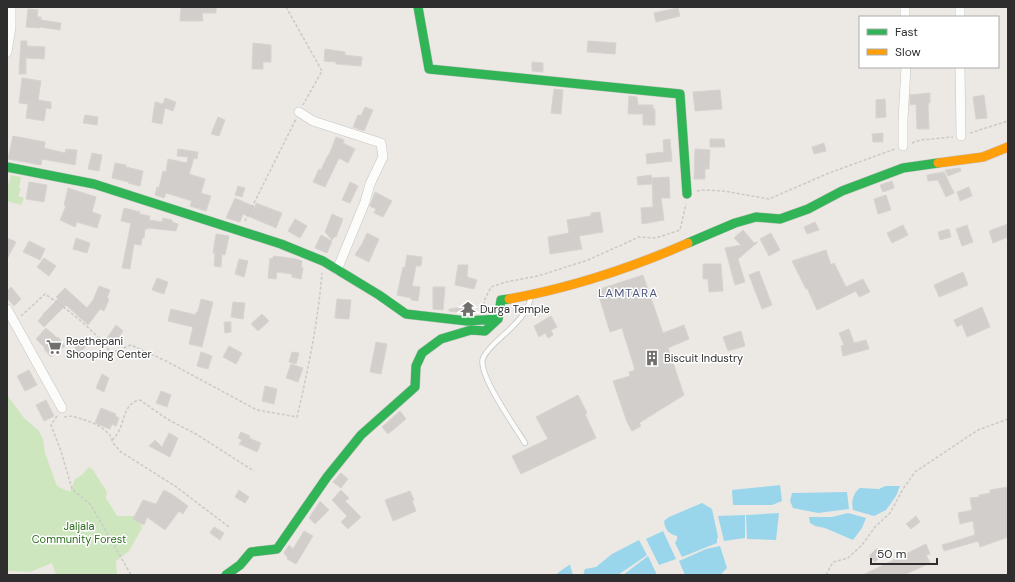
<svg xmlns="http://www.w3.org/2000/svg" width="1015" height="582" font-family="'DM Sans',sans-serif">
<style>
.green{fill:#cee6be}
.water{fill:#99d6ec}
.building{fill:#d1cecb;stroke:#d7d4d0}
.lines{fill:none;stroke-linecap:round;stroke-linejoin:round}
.lane-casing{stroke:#c5c4c5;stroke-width:6}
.street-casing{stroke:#c5c4c5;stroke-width:10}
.fast-casing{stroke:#c5c4c5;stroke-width:10}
.slow-casing{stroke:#c5c4c5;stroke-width:10}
.path{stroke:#c9c9c8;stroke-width:1.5;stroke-dasharray:3 2;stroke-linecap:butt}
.lane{stroke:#fcfcfb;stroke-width:4.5}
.street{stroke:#fcfcfb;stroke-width:9}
.fast{stroke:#30b455;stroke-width:9}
.slow{stroke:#ff9f0a;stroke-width:9}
.labels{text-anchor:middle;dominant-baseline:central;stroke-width:3;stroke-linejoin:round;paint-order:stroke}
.poi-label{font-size:11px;fill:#2e2e2e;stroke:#fff;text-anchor:start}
.park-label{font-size:11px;fill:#2c6e1b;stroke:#fff}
.neighbourhood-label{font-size:12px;letter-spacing:1px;fill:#4d5680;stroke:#fff}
</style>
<rect width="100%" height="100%" fill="#ece8e4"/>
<path class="green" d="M11,175L21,177L19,188L21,189L18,196L24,198L21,205L7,201V188Z
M7,395L24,418L38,430L43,439L45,453L57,486L70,492L75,479L82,475L89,467L93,470L107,492L106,498L117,516H138L142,528L129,551L116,561L117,575H56L52,563L30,572L9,571L7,570Z"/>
<path class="water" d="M780,485L782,501L772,505H733L732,490Z
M885,486H900L896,496L886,510L874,516L853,510C851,502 853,493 860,488L879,489Z
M847,492L849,509L818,513L793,508L790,501L792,493Z
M702,503L712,509L718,537L717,539V543L682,557L675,543L677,539V536C669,534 665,530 664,521L669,517Z
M779,513L776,540L747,539L746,515Z
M848,513L866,518L862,528L853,540L825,528L815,526L810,523L809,517H832Z
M745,515V538L724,541L718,516Z
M663,531L676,559L659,565L646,539Z
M639,540L647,555L618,575H583L585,569L596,567L612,554Z
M720,546L727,568L720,575H685L679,561L706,549Z
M648,556L657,575H623Z
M570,565L573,575H555L569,565Z"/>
<path class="building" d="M181,7H216V13H202L203,21H180Z
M678,8L680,16L656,22L654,13Z
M28,9L38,10L37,17H41V20L61,23L60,30L40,27V28L26,27Z
M21,41H27V46L45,47L44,59L26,58V74H19Z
M588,41L616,43L615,54L587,52Z
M253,43L271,45V62H263V69H252Z
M325,49L345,52V55L362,57L361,66L336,64V62L324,61Z
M532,62L543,63V72L532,71Z
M22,78L41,81L38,100L51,102V109L46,108L44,121L26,118L28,104L19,103Z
M554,89L563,90L561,114L551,113Z
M720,90L722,109L695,111L693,92Z
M930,93V103H928L929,129H917L916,104L910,105V95Z
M984,95L987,118L976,119L973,97Z
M629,96L637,97L638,105H653V109H655V125H643V114H628Z
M165,98L176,102L173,111L165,108L162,124L152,122L155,102L163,104Z
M885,99L886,117L876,118V100Z
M365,107L373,110L364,131L353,127L358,115L361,116Z
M85,115L98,117L97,125L83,123Z
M218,117L225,120L219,136L211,134Z
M883,133V142H873L872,134Z
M13,136L45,142L44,148L65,153L66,149L77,150L75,165L42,159L41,165L8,159Z
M336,137L344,140L343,143L355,149L348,163L339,158L325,187L313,182L319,169L321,170L328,155H329Z
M670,139L672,161L647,164L646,154L664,152L663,140Z
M710,139H724L725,147H710Z
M824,143L826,151L814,154L812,147Z
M178,149L198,152L197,159L194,158L189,174L205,179L201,193L211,196L206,211L190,206L192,201L166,193L164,198L155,195L157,187L159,188L163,171L166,172L168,159L187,163L188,157L177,156Z
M695,149L710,150L709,169H705V179H694Z
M92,153L102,155L99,171L88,169Z
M115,163L126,165V167L143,171L140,186L128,183L129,182L112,178Z
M960,168L961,171L948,176L945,170Z
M944,172L954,193L946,197L938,180L928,181L927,175Z
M651,175L652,184L638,185L637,177Z
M669,177L670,198H661L664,220L642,224L641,208L653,207L652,178Z
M892,181L894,188L883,192L880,185Z
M29,182L47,185L44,202L26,199Z
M350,182L358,186L350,203L342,200Z
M238,186L245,188L242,197L235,195Z
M969,187L972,196L960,201L957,192Z
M68,188L96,197L92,212L101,215L97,228L77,222L75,227L60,220L66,206L64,205Z
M375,192L392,201L383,217L374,213L376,209L370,206Z
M886,195L891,210L878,214L874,199Z
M235,198L255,207L256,203L282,213L276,228L243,214L240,222L226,218Z
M124,208L140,212L139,214L150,216L149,220L162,222L163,218L172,220V222L178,224L176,231L148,228V229H145L144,238H142L141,245L134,244L130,269L122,268L131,223L121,221Z
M600,212L603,232L579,236L582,249L550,254L548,237L569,233L567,220L591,216V213Z
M332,214L343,219L336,237H334L332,240L325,232Z
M295,219L307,226L300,238L288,231Z
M815,222L819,230L807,234L804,227Z
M1008,224V237L993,243L989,231Z
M903,225L908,235L892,243L887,233Z
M967,225L973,242L962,246L956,229Z
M949,229L951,237L940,240L938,232Z
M743,230L754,243L758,242L738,259L745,282L735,285L725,248L741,245L734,238Z
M367,233L379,239L369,262L355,255L362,244Z
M771,233L780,250L769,256L760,239Z
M216,234L229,236L225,255L222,254L221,267L214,266L215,253H213Z
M321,235L332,241L327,253L315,248Z
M7,238L16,242L7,259Z
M76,238L90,243L87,253L73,249Z
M29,241L45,249L40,260L23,252Z
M826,250L831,265L834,263L846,287L863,279L870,292L859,297L856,291L817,310L807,288L806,289L792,261Z
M407,255L422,257L421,266H416L412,286L420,287L418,301L411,300V298L397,295L403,267L405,268Z
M274,256L296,259L302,261L301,267L303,268L301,279L292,277V274L277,272L276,279L268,278L270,258L272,259Z
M44,258L56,266L49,276L37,267Z
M239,259L248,261L244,277L235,274Z
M703,264H721L723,291L709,292L708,279H703Z
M458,265H468L467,277L477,280L474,289L455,285Z
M759,271L772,305L762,309L749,275Z
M963,272L968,285L939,297L934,285Z
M643,275L663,333L684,325L689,339L668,348L684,395L639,423L641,426L632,431L627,422L613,381L630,376L629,372L635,370L622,328L610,332L597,290Z
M157,278L168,282L164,294L152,290Z
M99,286L110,290L107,298L109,299L104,311L100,309L88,325L66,305L44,327L38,321L43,315V314L58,299L56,297L65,288L87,308L93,300Z
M11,287L21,299L14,306L7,298V291Z
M433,287H445L443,310L433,309Z
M201,299L213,302L202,347L189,344L193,327L168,321L171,309L196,315V312H198Z
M337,299L351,300L349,319L335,318Z
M233,302L245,303L243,319L231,317Z
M463,307L464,313L449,311V309Z
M982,307L990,327L967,337L962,324L957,327L954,320Z
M262,314L269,321L258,331L251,324Z
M551,316L557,327L551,330L553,335L548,338L545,333L539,337L534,326Z
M224,322H231V332L225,333Z
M116,325L123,331L114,344L107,338Z
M46,328L57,338L58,337L65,346L51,357L44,349L45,348L36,339Z
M849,329L854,343L866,340L869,349L843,356L841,346L844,345L839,333Z
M741,331L745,346L728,351L723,337Z
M83,339L89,343L77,356L72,351Z
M376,342L387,344L381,374L370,372Z
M229,346L242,353L236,364L223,357Z
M201,352L212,356L208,369L197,366Z
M292,352L299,353L296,364L289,362Z
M291,364L303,368L298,382L286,378Z
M29,370L37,385L25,391L17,376Z
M102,374L109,378L104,392L96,388Z
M265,386L277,389L274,404L262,401Z
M161,391L171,395L167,407L156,403Z
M578,395L587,413L585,414L596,438L521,474L512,456L548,439L536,417Z
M46,400L54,416L44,421L36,405Z
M101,408L116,414L115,416L119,418L116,426L112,424L110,429L95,423Z
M400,411L406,419L388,434L382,427Z
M241,432L250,436L249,438L261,443L257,452L239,444L242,440L238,438Z
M169,433L178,438L170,457L149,446L155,440L162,447Z
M341,473L348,479L341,488L333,482Z
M1008,487V537L980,547L978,541L944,551L942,545L975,535L973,521L960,524L958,513L972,510L970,498L980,497L979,495L990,493V490Z
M164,490L173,495L188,506L183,514L179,511L165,530L147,517L144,525L133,519L143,500L156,504Z
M239,490L249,497L245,503L235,497Z
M341,490L349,498L345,501L361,517L348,529L341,522L347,516L332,500Z
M410,491L414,500L412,501L416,511L393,521L385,500Z
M320,501L329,510L315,524L309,518Z
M916,516L920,522L911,529L906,524Z
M214,527L224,533L220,540L210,533Z
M304,531L313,536L296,564L287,559L288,558L284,553L289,545L293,549Z
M926,544L930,554L926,555L930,563L904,575H863Z
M877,548L883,553L875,562L869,556Z"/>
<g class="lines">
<defs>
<path id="lane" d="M525,443C516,428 477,374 483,358C488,347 502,337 510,329C520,319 529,310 531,296"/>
<path id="street" d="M905,7V17
M960,7V17
M7,52L11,27V7
M960,67L961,136
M299,112L313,121L381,143L383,157L370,184L365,202L337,270
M903,146V120L906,67
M7,309L62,408"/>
<path id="fast" d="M418,7L429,69C513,78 596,85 680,94L687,194
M7,167L94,184L281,244L323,261L379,295L406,314L467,321L498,319L501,300L509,299
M688,243L735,223L756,217L780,219L808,209L842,191L903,168L938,163
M226,575L240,565L251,552L277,549L327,477L361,435L415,387L416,366L422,353L441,339L471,330L485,331L498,319"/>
<path id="slow" d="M938,163L983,157L1008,147
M509,299C570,288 631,268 688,243"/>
</defs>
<use href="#lane" class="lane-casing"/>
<use href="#street" class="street-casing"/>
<use href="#fast" class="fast-casing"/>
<use href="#slow" class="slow-casing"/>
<path class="path" d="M286,7L322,71L303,105
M970,133L1008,121
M912,143L920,140L953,137
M697,191L702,190L724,191L769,199L829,173L895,149
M245,221L296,119
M484,310V301L491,287L506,282L538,276L588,260L639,237L656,238L680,230L686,204
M21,316L45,294C65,307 99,334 111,353L131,345L166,361L257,410L297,417C308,370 318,322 322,273
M57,416L51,425L61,451L72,489L91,505L131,575
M64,417L72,416L88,421L101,427L110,435L113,443L121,452L175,486L229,527
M112,440C127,427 120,404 140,400L167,419L196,434L254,471
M826,575L833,562L848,558L862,545L875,527L890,513L903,489L915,472L978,430L1008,419"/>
<use href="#lane" class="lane"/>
<use href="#street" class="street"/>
<use href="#fast" class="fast"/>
<use href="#slow" class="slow"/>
</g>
<defs>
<symbol id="temple-bare" viewBox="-9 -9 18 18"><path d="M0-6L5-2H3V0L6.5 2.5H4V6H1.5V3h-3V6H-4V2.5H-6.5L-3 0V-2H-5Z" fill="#706f6e" stroke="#fff" stroke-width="2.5" paint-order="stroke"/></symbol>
<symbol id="supermarket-bare" viewBox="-9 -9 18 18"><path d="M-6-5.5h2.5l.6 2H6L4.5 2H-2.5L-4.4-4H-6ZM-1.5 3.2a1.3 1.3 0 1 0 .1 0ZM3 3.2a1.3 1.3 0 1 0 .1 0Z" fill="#706f6e" stroke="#fff" stroke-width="2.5" paint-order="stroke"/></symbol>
<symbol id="building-bare" viewBox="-9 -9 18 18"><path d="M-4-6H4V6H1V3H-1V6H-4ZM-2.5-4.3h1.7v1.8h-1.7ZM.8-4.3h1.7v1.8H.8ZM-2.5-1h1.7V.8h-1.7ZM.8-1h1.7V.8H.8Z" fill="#706f6e" stroke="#fff" stroke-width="2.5" paint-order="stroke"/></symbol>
</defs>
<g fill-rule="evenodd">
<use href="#temple-bare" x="457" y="298" width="22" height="22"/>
<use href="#supermarket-bare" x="43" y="336" width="22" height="22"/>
<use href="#building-bare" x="641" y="347" width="22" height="22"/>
</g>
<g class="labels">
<g class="poi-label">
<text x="480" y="309">Durga Temple</text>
<text x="66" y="341">Reethepani<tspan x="66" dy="13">Shooping Center</tspan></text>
<text x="664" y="358">Biscuit Industry</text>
</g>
<g class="park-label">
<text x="79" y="526">Jaljala<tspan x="79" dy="13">Community Forest</tspan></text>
</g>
<g class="neighbourhood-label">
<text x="628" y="293">LAMTARA</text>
</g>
</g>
<rect width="1015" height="582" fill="none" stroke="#2e2e2e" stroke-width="16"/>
<rect x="859" y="16" width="140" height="52" fill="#ffffff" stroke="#ababab"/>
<rect x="867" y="29" width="20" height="6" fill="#30b455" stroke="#ababab"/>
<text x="895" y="36" font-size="12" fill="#2e2e2e">Fast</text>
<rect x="867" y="49" width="20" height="6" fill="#ff9f0a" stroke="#ababab"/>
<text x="895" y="56" font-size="12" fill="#2e2e2e">Slow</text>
<path d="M871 558v6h66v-6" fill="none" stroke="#2e2e2e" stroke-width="2"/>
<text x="877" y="558" font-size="12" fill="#2e2e2e" stroke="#ffffff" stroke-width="3" paint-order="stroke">50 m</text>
</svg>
